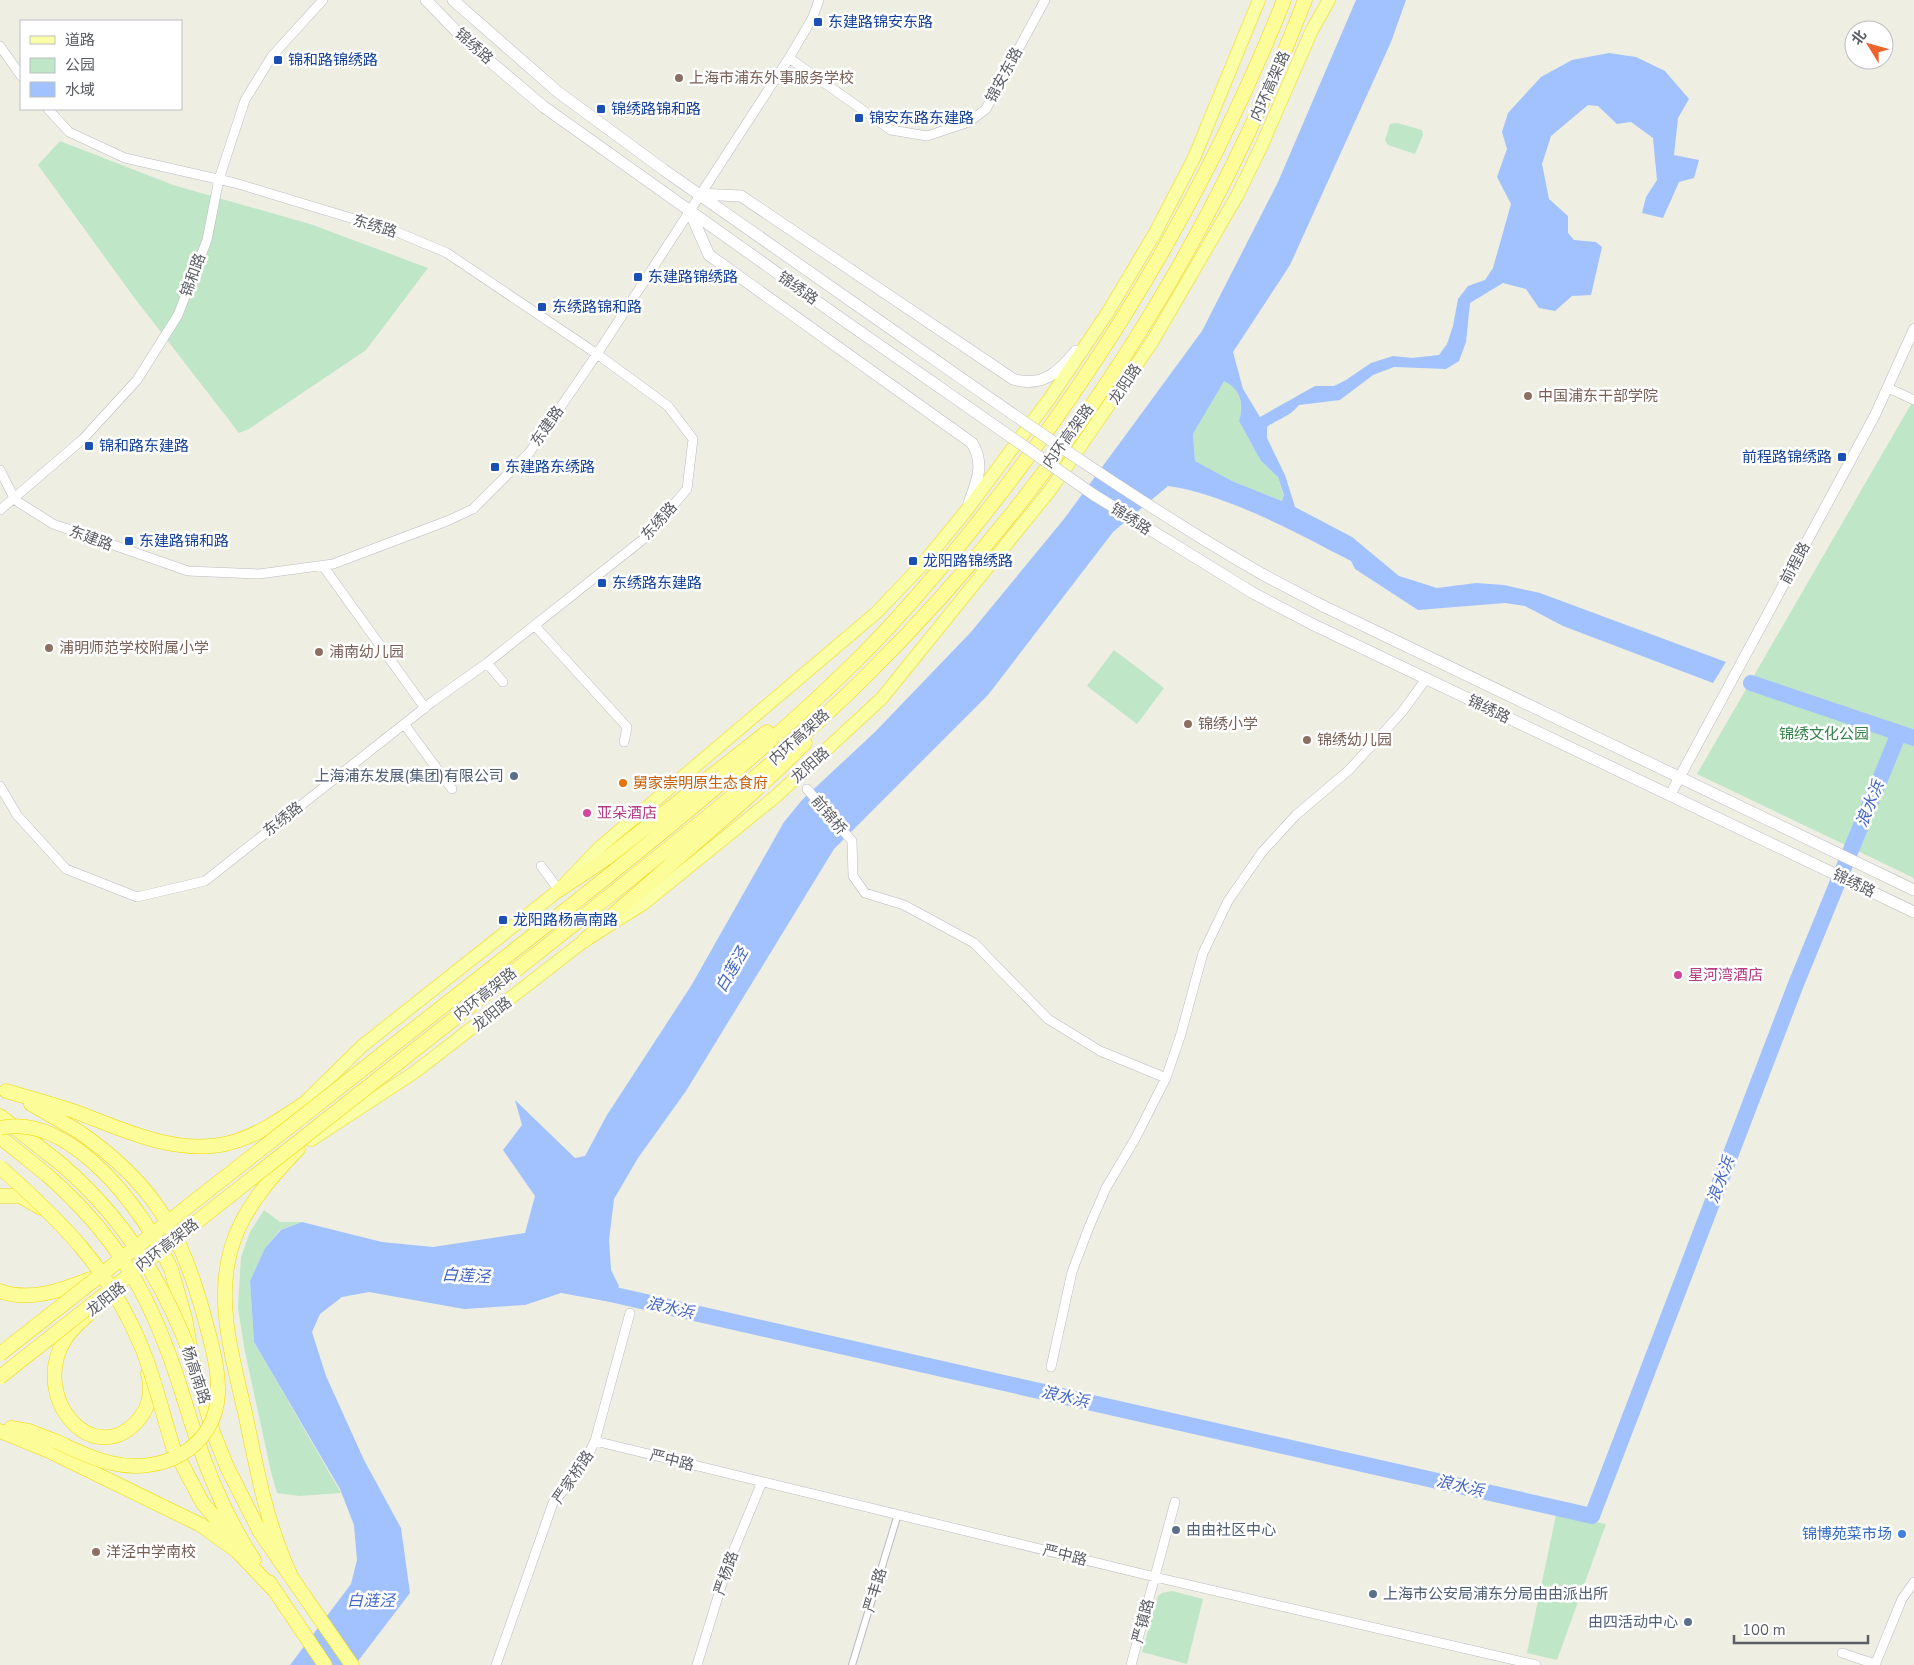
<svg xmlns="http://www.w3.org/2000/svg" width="1914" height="1665" font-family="'Nunito Sans','Noto Sans SC',sans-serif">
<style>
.green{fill:#bfe6c7}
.water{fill:#a1c2ff;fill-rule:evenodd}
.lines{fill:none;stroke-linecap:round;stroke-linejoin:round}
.river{stroke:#a1c2ff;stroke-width:16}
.pedestrian-casing{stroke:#babbc2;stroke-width:8}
.minor-casing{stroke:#babbc2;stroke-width:10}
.tertiary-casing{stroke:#babbc2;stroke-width:11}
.secondary-casing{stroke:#bbbdc4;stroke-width:12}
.primary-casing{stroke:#f2e857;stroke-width:14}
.trunk-casing{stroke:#f0d900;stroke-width:15}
.pedestrian{stroke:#fff;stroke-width:6}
.minor{stroke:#fff;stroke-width:9}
.tertiary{stroke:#fff;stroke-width:10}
.secondary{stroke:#fff;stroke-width:11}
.primary{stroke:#faffa6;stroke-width:12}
.trunk{stroke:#fcfc98;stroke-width:14}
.secondary-bridge-casing{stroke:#bbbdc4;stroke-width:12;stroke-linecap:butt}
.trunk-bridge-casing{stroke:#f0d900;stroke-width:15;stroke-linecap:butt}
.secondary-bridge{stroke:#fff;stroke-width:11}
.trunk-bridge{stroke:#fcfc98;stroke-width:14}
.transit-dot{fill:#1a4fb4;stroke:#fff;stroke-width:2}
.education-dot{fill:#8d6e63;stroke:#fff;stroke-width:2}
.service-dot{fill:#5c6f8a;stroke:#fff;stroke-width:2}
.food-dot{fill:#e8710a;stroke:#fff;stroke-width:2}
.hotel-dot{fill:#d1479c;stroke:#fff;stroke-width:2}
.shop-dot{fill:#3f7fe0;stroke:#fff;stroke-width:2}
.labels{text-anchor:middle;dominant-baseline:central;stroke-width:5;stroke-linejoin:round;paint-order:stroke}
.transit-label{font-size:15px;fill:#164399;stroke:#fff;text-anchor:start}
.street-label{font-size:15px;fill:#5b5d64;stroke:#fff}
.education-label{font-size:15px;fill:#785e54;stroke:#fff;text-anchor:start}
.park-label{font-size:15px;fill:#338248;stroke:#fff}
.service-label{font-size:15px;fill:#4e5e75;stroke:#fff;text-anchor:end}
.food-label{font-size:15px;fill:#c56008;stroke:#fff;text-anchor:start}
.hotel-label{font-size:15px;fill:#b23c85;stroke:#fff;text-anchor:start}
.shop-label{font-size:15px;fill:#366cbe;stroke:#fff;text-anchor:end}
.water-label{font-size:16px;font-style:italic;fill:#4366c4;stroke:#fff}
</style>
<rect width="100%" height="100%" fill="#eeeee3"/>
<path class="green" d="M1397,123L1422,130L1423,135L1415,154L1388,145L1385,140L1390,124Z
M60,141L173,185L310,224L428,268L366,350L249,429L239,433L133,296L38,165Z
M1224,380C1240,388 1244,405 1239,421L1261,461L1278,477L1284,496L1282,501L1232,481L1195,461L1193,434Z
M1914,399V878L1697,774Z
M1114,650L1164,688L1137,724L1087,686Z
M264,1210L280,1222H302L280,1230L265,1248L250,1281L254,1342L341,1493L300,1496L277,1493L272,1476L245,1352L238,1308L241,1257L250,1232Z
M1556,1515L1606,1524L1557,1660L1527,1653Z
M1172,1591L1203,1599L1187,1664L1142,1652L1158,1596L1162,1593Z"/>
<path class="water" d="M1356,0H1406L1391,42L1290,265L1233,352L1243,389L1260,417L1315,386H1334L1346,380L1371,363L1393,356L1412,358L1439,355L1447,344L1453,326L1458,299L1468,286L1485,280L1493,268L1511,204L1497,177L1507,149L1502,132L1508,113L1541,77L1572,60L1609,53L1636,57L1665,71L1689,99L1678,118L1674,155L1699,160L1694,178L1679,182L1663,218L1642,213L1646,197L1657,180L1653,138L1631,122L1617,124L1598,106L1588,105L1551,136L1542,164L1549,199L1568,216V233L1574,240L1596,242L1602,247L1591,295L1572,296L1555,311L1539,308L1526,289L1503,283L1470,303L1466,342L1459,361L1446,369L1394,367L1373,375L1340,400L1299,405C1288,418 1279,418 1267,427V438L1285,475L1295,507L1352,537L1399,576L1437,588L1476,583L1504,585L1540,593L1726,662L1713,683L1563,626L1525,606L1505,603L1418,610L1355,569L1351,561C1299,534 1226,494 1168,486L1113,532L988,695L834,849L686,1091L638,1158L614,1199L609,1240L611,1270L619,1286L611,1302L561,1293L525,1305L464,1309L369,1292L342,1297L320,1314L312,1332L326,1376L364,1460L401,1528L410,1593L355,1665H290L351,1584L357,1560L354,1525L340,1489L254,1342L250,1281L265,1248L281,1230L302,1222L382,1242L433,1247L525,1233L535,1196L503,1150L522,1125L515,1100L575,1158L585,1156L607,1115L691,986L784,822L802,800L875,732L971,632L1064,519L1202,331L1278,182ZM1224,381C1241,389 1244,405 1239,421L1261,461L1278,477L1284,495L1282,501L1232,481L1195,461L1193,434Z"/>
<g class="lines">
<path class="river" d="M1751,683L1914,738
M593,1290L1592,1516L1796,984L1899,733"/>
<defs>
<path id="pedestrian" d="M852,1665L898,1514"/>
<path id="minor" d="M0,46L21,76
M789,58L891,130L927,136L969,122L986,109L1045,0
M1888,388L1914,400
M0,470L15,500
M15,500L53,524L188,571L259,574L333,564L447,521L473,509L529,453L597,354L789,58L813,17L819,0
M0,510L83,439L137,380L178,315L207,240L219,179L245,100L272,56L323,0
M323,566L425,708
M535,626L627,727L624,742
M487,663L503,682
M404,724L452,789
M0,786L17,815L66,869L137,897L205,881L432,702L487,663L646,537L687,489L693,439L668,406L597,354L447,253L397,232L235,183L125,158L69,132L48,109
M807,789L852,841L853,876L865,893L904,905L974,943L1048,1019L1100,1051L1166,1078
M541,866L559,890
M1051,1367L1072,1272L1089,1227L1106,1188L1135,1139L1166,1078L1181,1034L1203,953L1228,901L1262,852L1296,815L1349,770L1402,712L1426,679
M595,1441L1155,1577L1536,1665
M1842,1653L1875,1664
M496,1665L553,1503L581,1469L595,1441L630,1313
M697,1665L728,1564L762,1482
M1131,1665L1175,1502
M1875,1665L1902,1599L1914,1582"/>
<path id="tertiary" d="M1670,795L1875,415L1914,329"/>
<path id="secondary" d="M426,0L465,40L544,107L839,317
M453,0L558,92L664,170L851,301
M699,194L741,196L1013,379C1042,388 1059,372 1076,351
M690,212L709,255L972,443C985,464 977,481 969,503
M1262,574L1321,605L1914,890
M1253,593L1312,624L1914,912"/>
<path id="primary" d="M296,1111L362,1046L559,890L600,847L876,613L920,567L966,511L1050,398L1108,312L1155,233L1194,158L1259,0
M311,1140L415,1072L584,941L643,904L775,797L882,698L1051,489L1152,342L1237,196L1261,147L1312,30L1329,0"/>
<path id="trunk" d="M559,890L607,858L767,732
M568,908C666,830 764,751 854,663C909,609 957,550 1004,489C1119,339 1214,176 1284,0
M578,921C677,841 779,763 869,673C1059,485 1210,248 1305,0
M584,941C657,874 735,813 805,743
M6,1091C30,1098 53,1104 76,1112C122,1129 170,1153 220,1145C250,1140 277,1122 302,1105
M31,1104L78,1131
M0,1116L61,1164
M0,1137L46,1174
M0,1196H20L41,1208
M171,1269L185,1318L192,1358L213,1432L227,1467L260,1532L352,1665
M0,1291C30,1302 62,1290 90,1279
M90,1313C81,1321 70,1330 64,1341C30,1399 95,1473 140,1418C150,1405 152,1389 148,1374
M184,1399C201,1456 221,1510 254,1560
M11,1428L29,1431L55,1441
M0,1431L49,1451L201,1525L237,1551L273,1589
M173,1447L202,1502L235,1542
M290,1574C267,1524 257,1471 246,1417C234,1362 215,1305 231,1249C242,1210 271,1177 298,1149
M269,1582L325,1665"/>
</defs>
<use href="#pedestrian" class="pedestrian-casing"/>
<use href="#minor" class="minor-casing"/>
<use href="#tertiary" class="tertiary-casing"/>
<use href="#secondary" class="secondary-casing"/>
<use href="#primary" class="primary-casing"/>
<use href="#trunk" class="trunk-casing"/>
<use href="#pedestrian" class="pedestrian"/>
<use href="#minor" class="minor"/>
<use href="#tertiary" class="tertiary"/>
<use href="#secondary" class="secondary"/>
<use href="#primary" class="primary"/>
<use href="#trunk" class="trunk"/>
<defs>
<path id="secondary-bridge" d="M851,301C986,395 1119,492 1262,574
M839,317L1094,495L1253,593"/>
<path id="trunk-bridge" d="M0,1128C72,1112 145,1212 171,1269
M61,1164C122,1216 164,1282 192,1358
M0,1167C64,1224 109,1268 142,1348C155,1380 163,1415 173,1447
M46,1174C122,1240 155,1304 184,1399
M0,1354L568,908
M0,1377L578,921
M55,1441C73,1449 91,1459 111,1463C160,1475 215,1450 218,1394C219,1366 210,1339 203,1312C193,1277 181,1242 161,1212C139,1178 110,1153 78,1131"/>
</defs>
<use href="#secondary-bridge" class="secondary-bridge-casing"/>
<use href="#trunk-bridge" class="trunk-bridge-casing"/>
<use href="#secondary-bridge" class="secondary-bridge"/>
<use href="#trunk-bridge" class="trunk-bridge"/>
</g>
<g class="transit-dot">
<rect x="813" y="17" width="10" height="10" rx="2.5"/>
<rect x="273" y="55" width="10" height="10" rx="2.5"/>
<rect x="596" y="104" width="10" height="10" rx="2.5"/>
<rect x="854" y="113" width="10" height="10" rx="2.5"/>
<rect x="633" y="272" width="10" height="10" rx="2.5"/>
<rect x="537" y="302" width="10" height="10" rx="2.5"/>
<rect x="84" y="441" width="10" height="10" rx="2.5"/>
<rect x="1837" y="452" width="10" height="10" rx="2.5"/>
<rect x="490" y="462" width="10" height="10" rx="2.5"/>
<rect x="124" y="536" width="10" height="10" rx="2.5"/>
<rect x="908" y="556" width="10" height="10" rx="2.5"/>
<rect x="597" y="578" width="10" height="10" rx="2.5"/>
<rect x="498" y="915" width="10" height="10" rx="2.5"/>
</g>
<g class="education-dot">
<circle cx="679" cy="78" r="5"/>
<circle cx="1528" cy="396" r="5"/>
<circle cx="49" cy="648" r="5"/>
<circle cx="319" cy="652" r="5"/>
<circle cx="1188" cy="724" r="5"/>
<circle cx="1307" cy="740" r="5"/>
<circle cx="96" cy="1552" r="5"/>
</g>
<g class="service-dot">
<circle cx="514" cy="776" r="5"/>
<circle cx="1176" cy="1530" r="5"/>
<circle cx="1373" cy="1594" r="5"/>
<circle cx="1688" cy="1622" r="5"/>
</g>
<circle class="food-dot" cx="623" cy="783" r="5"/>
<g class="hotel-dot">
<circle cx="587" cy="813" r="5"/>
<circle cx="1678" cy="975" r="5"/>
</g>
<circle class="shop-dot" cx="1902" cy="1534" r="5"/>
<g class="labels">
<g class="transit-label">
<text x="828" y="22">东建路锦安东路</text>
<text x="288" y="60">锦和路锦绣路</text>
<text x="611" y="109">锦绣路锦和路</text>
<text x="869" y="118">锦安东路东建路</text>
<text x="648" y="277">东建路锦绣路</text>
<text x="552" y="307">东绣路锦和路</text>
<text x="99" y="446">锦和路东建路</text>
<text x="1832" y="457" text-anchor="end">前程路锦绣路</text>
<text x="505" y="467">东建路东绣路</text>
<text x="139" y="541">东建路锦和路</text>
<text x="923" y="561">龙阳路锦绣路</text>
<text x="612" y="583">东绣路东建路</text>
<text x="513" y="920">龙阳路杨高南路</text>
</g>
<g class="street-label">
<text transform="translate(474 46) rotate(42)">锦绣路</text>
<text transform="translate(1004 75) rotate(-62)">锦安东路</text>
<text transform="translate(1270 86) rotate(-66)">内环高架路</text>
<text transform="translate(375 226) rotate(17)">东绣路</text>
<text transform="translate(193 275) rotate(-70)">锦和路</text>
<text transform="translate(798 288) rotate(35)">锦绣路</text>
<text transform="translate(1125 384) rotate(-56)">龙阳路</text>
<text transform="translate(547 426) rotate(-55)">东建路</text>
<text transform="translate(1068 436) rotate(-54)">内环高架路</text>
<text transform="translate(1131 519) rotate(33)">锦绣路</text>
<text transform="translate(659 521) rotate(-48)">东绣路</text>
<text transform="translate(91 538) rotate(20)">东建路</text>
<text transform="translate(1795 563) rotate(-62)">前程路</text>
<text transform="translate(1489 709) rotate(26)">锦绣路</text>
<text transform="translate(799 737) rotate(-42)">内环高架路</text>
<text transform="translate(810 765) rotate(-42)">龙阳路</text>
<text transform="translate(829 815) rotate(50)">前锦桥</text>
<text transform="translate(283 819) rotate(-38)">东绣路</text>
<text transform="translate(1854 883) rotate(26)">锦绣路</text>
<text transform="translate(485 994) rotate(-38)">内环高架路</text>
<text transform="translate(492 1014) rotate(-38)">龙阳路</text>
<text transform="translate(167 1245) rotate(-38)">内环高架路</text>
<text transform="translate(106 1299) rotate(-38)">龙阳路</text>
<text transform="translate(196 1375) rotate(72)">杨高南路</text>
<text transform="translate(672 1460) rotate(14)">严中路</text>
<text transform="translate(573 1477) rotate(-56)">严家桥路</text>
<text transform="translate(1065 1555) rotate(14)">严中路</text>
<text transform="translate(726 1573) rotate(-71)">严杨路</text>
<text transform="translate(875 1590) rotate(-73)">严丰路</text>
<text transform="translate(1143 1621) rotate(-75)">严镇路</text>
</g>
<g class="education-label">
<text x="689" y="78">上海市浦东外事服务学校</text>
<text x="1538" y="396">中国浦东干部学院</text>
<text x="59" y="648">浦明师范学校附属小学</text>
<text x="329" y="652">浦南幼儿园</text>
<text x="1198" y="724">锦绣小学</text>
<text x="1317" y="740">锦绣幼儿园</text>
<text x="106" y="1552">洋泾中学南校</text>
</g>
<g class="park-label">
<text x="1824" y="734">锦绣文化公园</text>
</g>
<g class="service-label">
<text x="504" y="776">上海浦东发展(集团)有限公司</text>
<text x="1186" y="1530" text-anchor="start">由由社区中心</text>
<text x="1383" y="1594" text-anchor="start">上海市公安局浦东分局由由派出所</text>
<text x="1678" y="1622">由四活动中心</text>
</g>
<g class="food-label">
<text x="633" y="783">舅家崇明原生态食府</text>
</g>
<g class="hotel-label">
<text x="597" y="813">亚朵酒店</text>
<text x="1688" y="975">星河湾酒店</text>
</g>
<g class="shop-label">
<text x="1892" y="1534">锦博苑菜市场</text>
</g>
<g class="water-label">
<text transform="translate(1870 804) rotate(-68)">浪水浜</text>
<text transform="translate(732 970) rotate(-60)">白莲泾</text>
<text transform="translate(1721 1180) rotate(-69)">浪水浜</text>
<text transform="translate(466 1276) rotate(3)">白莲泾</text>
<text transform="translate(670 1308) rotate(13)">浪水浜</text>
<text transform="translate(1065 1397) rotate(13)">浪水浜</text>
<text transform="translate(1460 1486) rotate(13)">浪水浜</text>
<text x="371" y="1601">白涟泾</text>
</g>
</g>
<rect x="20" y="20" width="162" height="90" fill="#ffffff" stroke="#bdbec1"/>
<rect x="30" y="36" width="25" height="8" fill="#faffa6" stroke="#bdbec1"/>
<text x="65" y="45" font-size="15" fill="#5b5d64">道路</text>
<rect x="30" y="58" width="25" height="15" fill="#bfe6c7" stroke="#bdbec1"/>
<text x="65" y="70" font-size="15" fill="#5b5d64">公园</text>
<rect x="30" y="82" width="25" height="15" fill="#a1c2ff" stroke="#bdbec1"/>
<text x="65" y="95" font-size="15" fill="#5b5d64">水域</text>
<g transform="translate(1869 45) rotate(307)"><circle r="24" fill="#ffffff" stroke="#bdbec1"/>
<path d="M0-4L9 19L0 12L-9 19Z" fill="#ea642c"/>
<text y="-8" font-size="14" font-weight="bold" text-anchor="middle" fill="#5b5d64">北</text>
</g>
<path d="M1734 1635v8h134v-8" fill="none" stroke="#5b5d64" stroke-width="2.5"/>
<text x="1742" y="1635" font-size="15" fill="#5b5d64" stroke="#ffffff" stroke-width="4" paint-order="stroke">100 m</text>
</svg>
